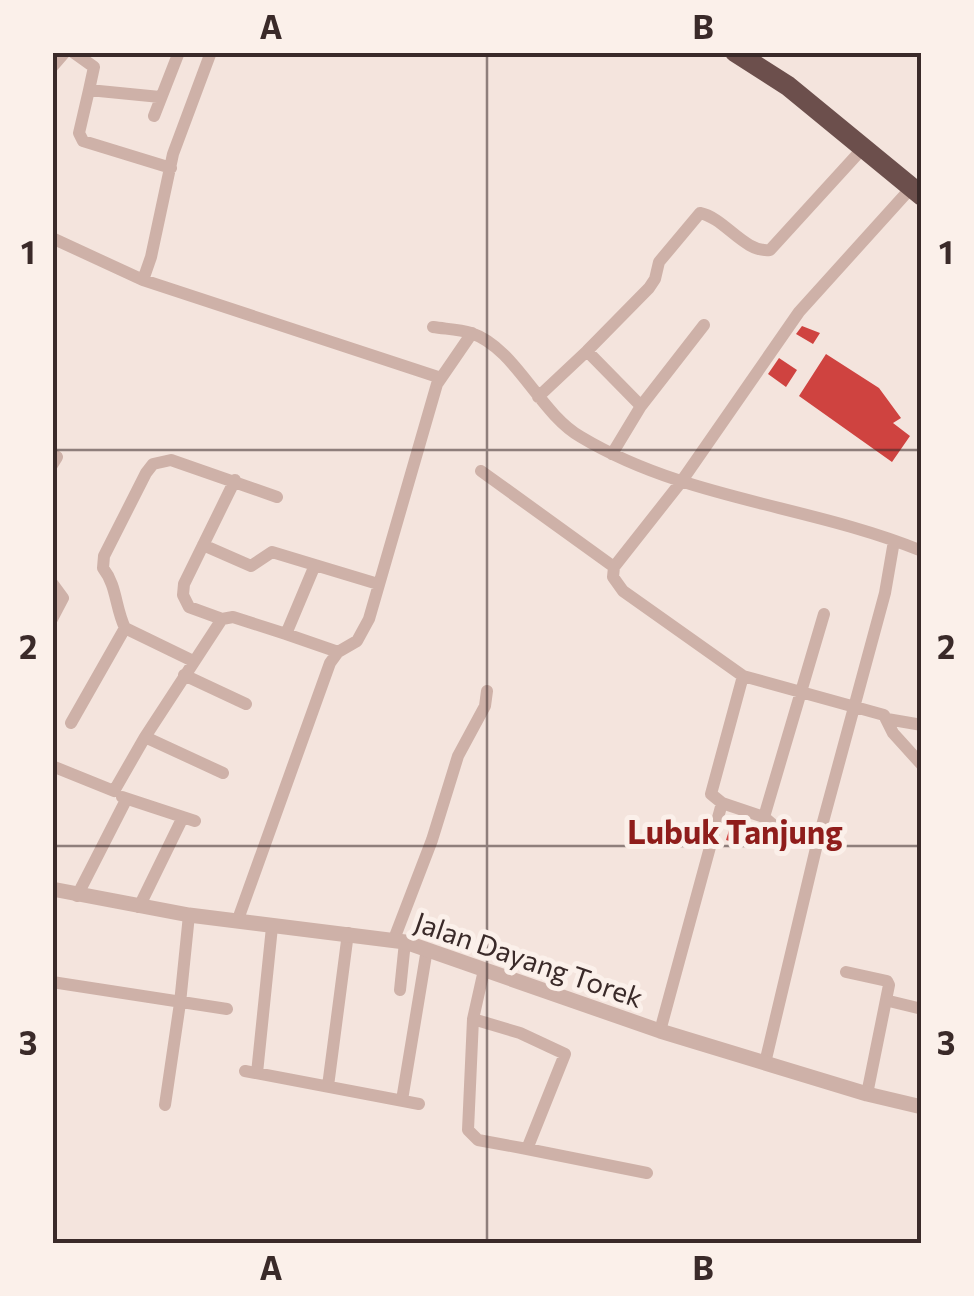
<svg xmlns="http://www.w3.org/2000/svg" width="974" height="1296" font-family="Commissioner,sans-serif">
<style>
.building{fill:#cf4340}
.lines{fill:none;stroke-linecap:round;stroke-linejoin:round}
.minor{stroke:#ceb1a8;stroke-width:12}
.tertiary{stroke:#ceb1a8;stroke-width:15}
.trunk{stroke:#6c4f4c;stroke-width:20}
.grid{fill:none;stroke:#3a2a29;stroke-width:2.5;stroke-opacity:0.55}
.labels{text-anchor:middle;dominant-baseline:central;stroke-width:10;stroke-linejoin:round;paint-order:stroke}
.street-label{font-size:28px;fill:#3a2a29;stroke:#fbf0ea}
.quarter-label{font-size:32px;font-weight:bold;fill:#8f1d1b;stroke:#fbf0ea}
.neatline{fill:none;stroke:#3a2a29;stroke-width:4}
.grid-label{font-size:32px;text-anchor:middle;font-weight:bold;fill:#3a2a29}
</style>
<rect width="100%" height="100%" fill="#f4e4dd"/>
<path class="building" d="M802,326L820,333L813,344L796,334Z
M826,354L879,388L901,418L893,423L910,436L892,462L799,396Z
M779,358L797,370L786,387L768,374Z
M733,817L746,822L740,844L726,840Z"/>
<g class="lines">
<path class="minor" d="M73,52L94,67L89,90
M211,52L173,154L151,257L143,280L441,378
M52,67L65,52
M160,97L89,90L79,133L83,141L171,168
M154,116L179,52
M911,188L799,312L681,482L614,567L613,577L623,591L743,676L884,715L893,733L922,765
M52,238L143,280
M433,327C445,329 459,329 471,333C516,348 539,413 581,437C686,500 810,505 922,551
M587,351L641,406
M538,397L587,351L649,288L655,279L659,262L700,213C725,218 744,253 770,250L864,147
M52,454L57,457L52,465
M612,454L641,406L704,325
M481,471L614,567
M203,545L251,566L272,552L315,565
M52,583L63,598L52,619
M222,619L189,607L183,595L184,584L235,480
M286,634L338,652
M193,661L125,628C115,607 117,586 103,568L104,556L146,473L153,464L171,460L277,497
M184,675L246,704
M743,676L711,794L722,803L764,817L786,836L817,844
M887,719L922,725
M71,723L125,628
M145,737L223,773
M52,766L114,791L145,737L222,619L233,617L286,634L315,565L378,584
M122,797L195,821
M764,817L824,614
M77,896L126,800
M139,907L183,817
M237,922L330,663L338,652L357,641L369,619L437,384L472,333
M394,939L432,840L458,756L485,706L487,691
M846,972L887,981L889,985L867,1094
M52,982L227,1009
M400,990L405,942
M889,1001L922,1009
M473,1019L520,1033L565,1054L527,1149L478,1140L468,1130L473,1019L484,970
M660,1031L722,803
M765,1063L817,844L885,593L894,541
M245,1071L419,1104
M257,1073L272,927
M328,1086L348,933
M402,1100L427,949
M165,1105L180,1003L189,915
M527,1149L647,1173"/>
<path class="tertiary" d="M52,889L189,915L405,942L660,1031L867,1094L922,1107"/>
<path class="trunk" d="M735,52L788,86L922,196"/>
</g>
<path class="grid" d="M487,52V1244M52,450H922M52,846H922"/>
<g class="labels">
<g class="street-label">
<text transform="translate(529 959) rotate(19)">Jalan Dayang Torek</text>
</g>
<g class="quarter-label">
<text x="735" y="831">Lubuk Tanjung</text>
</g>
</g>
<rect width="974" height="1296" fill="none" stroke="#fbf0ea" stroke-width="110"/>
<rect x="55" y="55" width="864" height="1186" class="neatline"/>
<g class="grid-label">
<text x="271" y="39">A</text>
<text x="703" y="39">B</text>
<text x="28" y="264">1</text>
<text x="946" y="264">1</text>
<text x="28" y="659">2</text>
<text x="946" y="659">2</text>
<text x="28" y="1055">3</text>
<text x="946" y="1055">3</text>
<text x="271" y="1280">A</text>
<text x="703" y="1280">B</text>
</g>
</svg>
